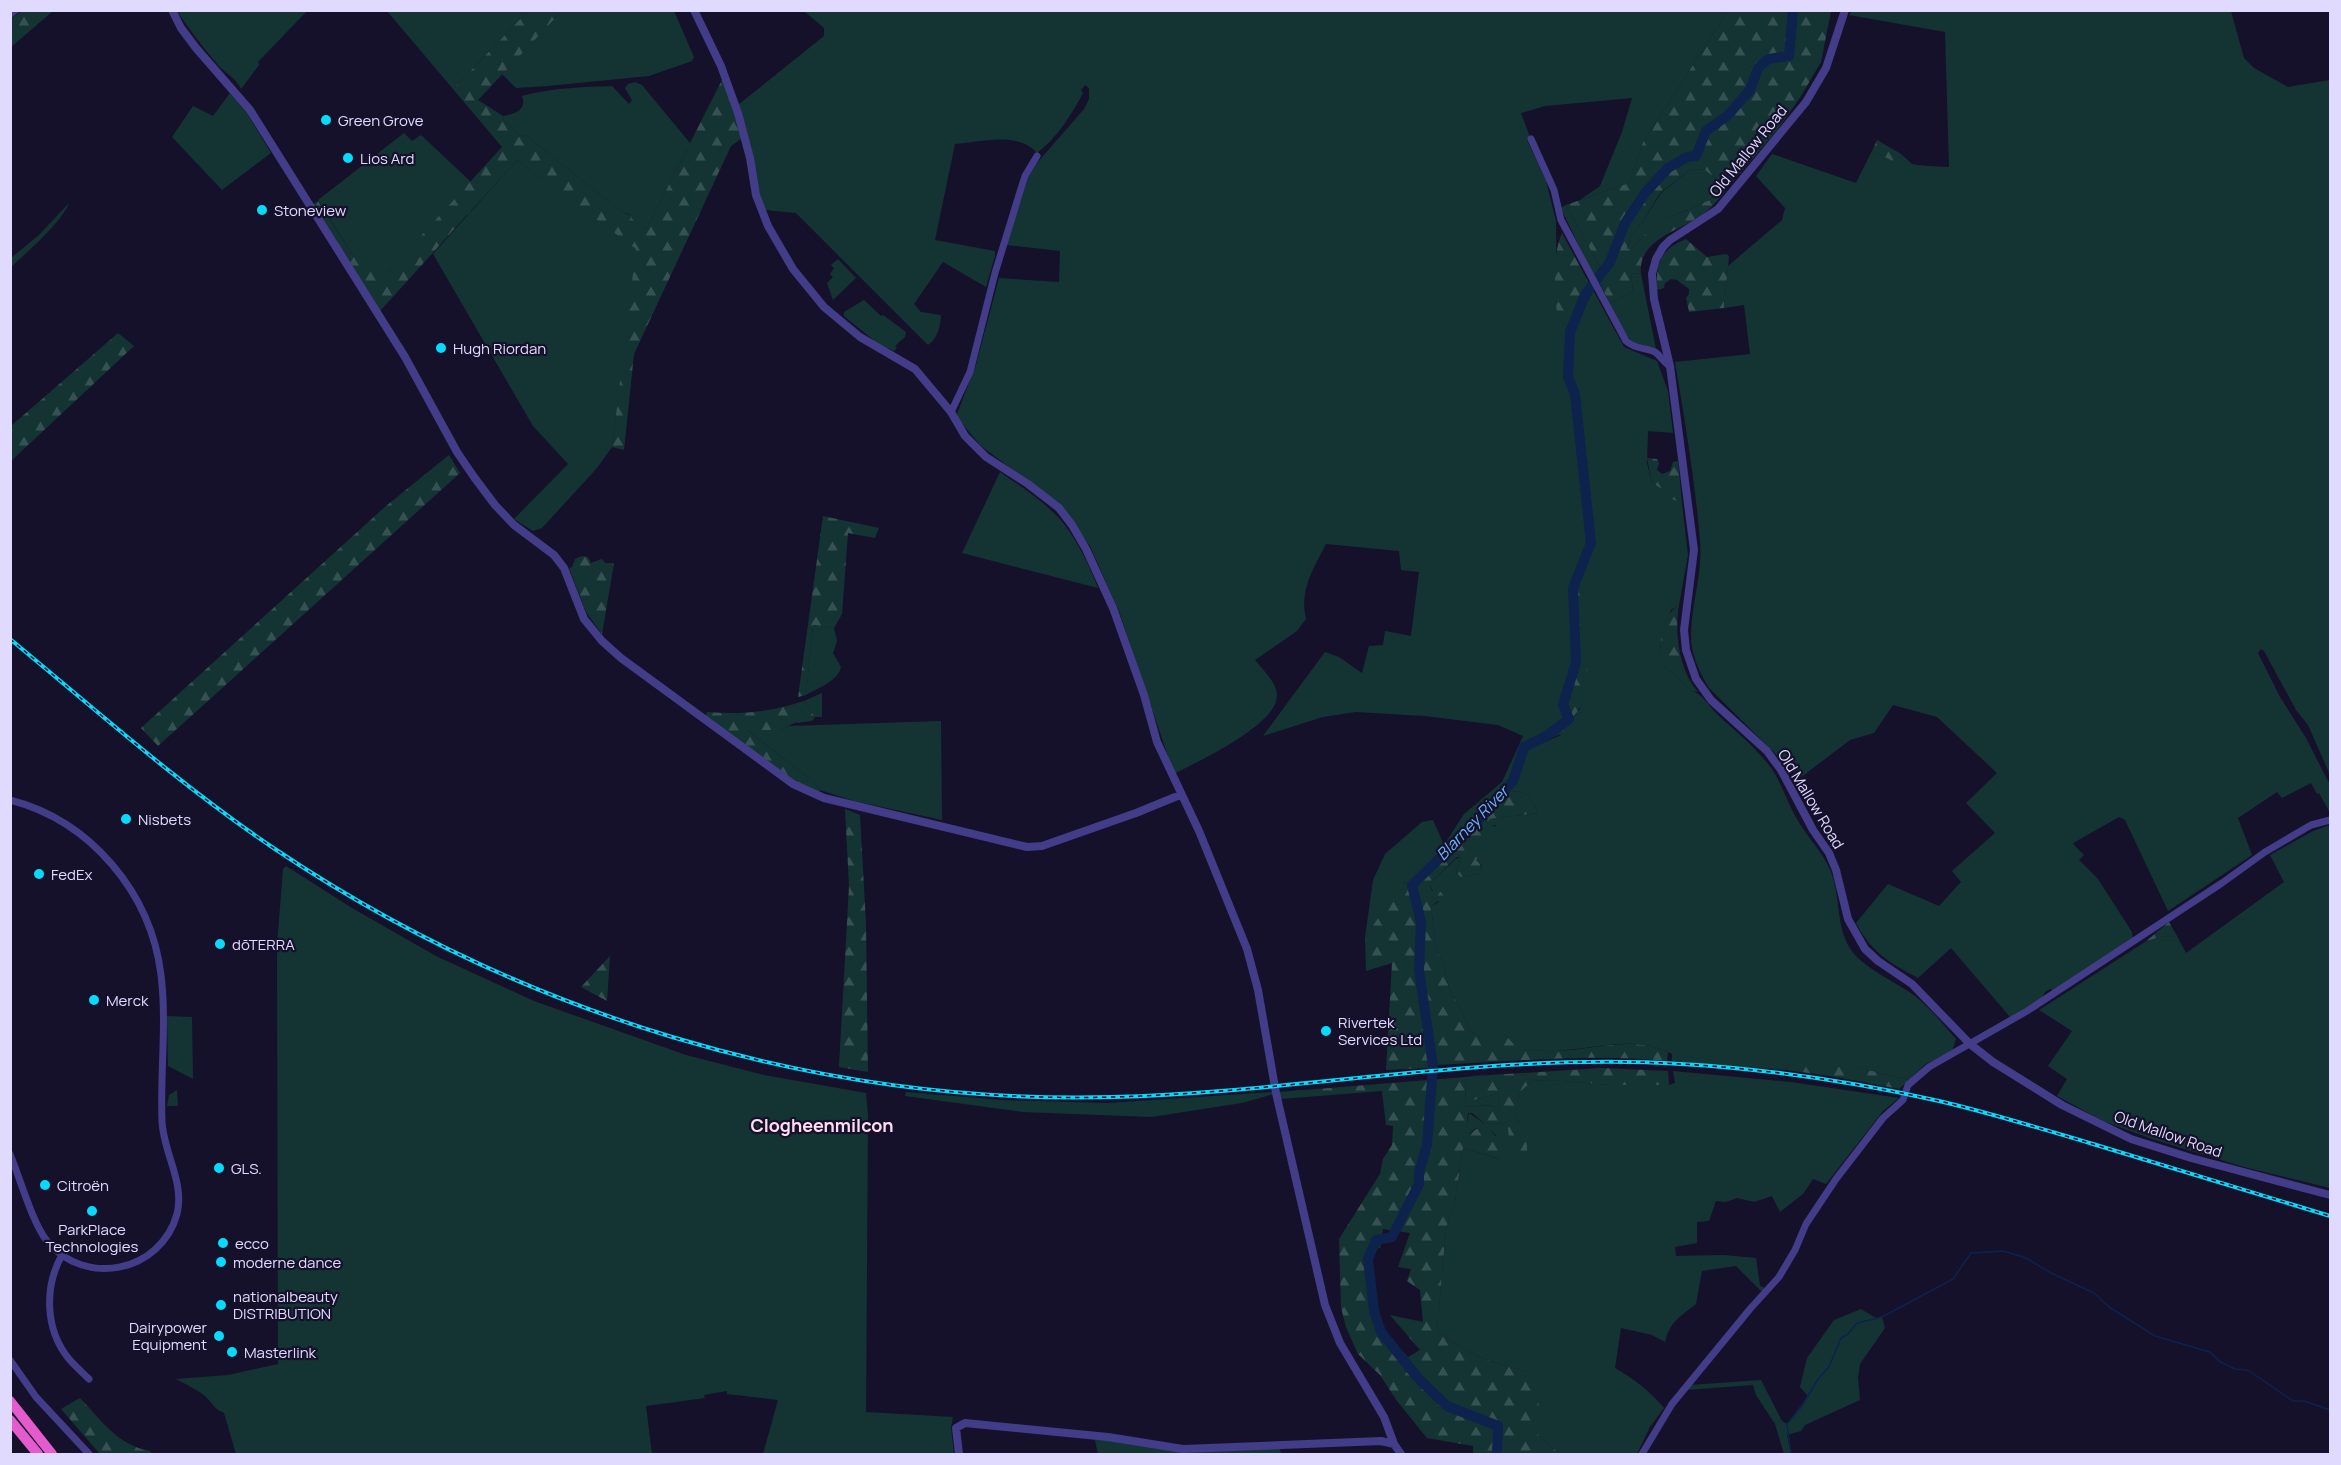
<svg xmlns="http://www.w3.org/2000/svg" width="2341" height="1465" font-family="Manrope,sans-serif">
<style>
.green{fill:#143434}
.forest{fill:url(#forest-firs);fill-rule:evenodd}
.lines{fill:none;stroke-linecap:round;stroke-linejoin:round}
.stream{stroke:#0d224d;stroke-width:1.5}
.river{stroke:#0d224d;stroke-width:10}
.minor{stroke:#423c89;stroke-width:7}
.tertiary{stroke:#423c89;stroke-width:8}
.trunk{stroke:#e45bce;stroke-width:10}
.rail-casing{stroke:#06dbfe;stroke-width:4}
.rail{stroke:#16112a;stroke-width:1.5;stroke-dasharray:4.5;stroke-linecap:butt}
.poi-dot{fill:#06dbfe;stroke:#16112a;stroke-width:2}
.labels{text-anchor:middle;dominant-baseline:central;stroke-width:4.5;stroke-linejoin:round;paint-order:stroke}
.poi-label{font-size:15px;fill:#e0daff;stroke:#16112a;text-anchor:start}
.street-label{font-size:15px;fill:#e0daff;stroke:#16112a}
.water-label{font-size:16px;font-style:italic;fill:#68b3ff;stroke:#16112a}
.quarter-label{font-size:18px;font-weight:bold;fill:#ffdcf1;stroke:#16112a}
</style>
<defs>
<pattern id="forest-firs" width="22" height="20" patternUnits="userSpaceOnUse" patternTransform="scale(1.5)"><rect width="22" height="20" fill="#143434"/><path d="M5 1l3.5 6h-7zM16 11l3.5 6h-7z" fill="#365152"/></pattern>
</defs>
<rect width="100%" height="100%" fill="#16112a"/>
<path class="green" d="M177,11H307L258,62L259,65L241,89C237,79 225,73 218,65C203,48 190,30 177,11Z
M387,11H528L453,89Z
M562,11H674L694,57L692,61L649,76L547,86L516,88L502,74Z
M804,11H1728L1643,142L1629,183L1580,200L1600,186L1622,132L1632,98L1545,106L1521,113L1530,137L1527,140L1546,181L1556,221L1557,319L1571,328L1568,351V376L1571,374L1573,334L1593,290L1624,347L1657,361L1668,391L1673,433L1648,431L1647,463L1652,483L1667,492L1670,498L1682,503L1688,555L1679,605L1671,610L1660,646V662L1692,691C1703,694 1709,707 1718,715C1738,734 1760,750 1775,774C1783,788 1788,804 1797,819C1807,837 1823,852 1831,872C1842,900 1834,935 1858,958C1874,973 1897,983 1915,996C1930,1008 1943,1024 1956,1039L1952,1051L1924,1065L1909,1080L1860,1068H1786L1787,1070L1672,1061V1054C1636,1034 1594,1049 1556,1051C1544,1052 1531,1049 1518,1049L1503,1033L1486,1039L1477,1036L1469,1029L1464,1015L1449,988L1443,963L1436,949L1431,906L1439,902L1429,884L1456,859L1461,857L1456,873L1461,877L1479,874L1482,870L1481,864L1475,860L1496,825H1492L1489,819L1538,813C1529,794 1529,791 1507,791L1514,781L1524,749L1526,750L1559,736L1580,709L1586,668L1579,584L1576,582L1586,556H1582L1571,585L1573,662L1561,704L1567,719L1547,734L1521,746L1510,780L1431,865L1409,885L1404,882L1365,937L1373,880L1385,854L1422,822L1433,820L1444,845L1464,814L1502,782L1523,736L1498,725L1425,716L1356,712L1323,717L1263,736L1325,652L1339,657L1362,673L1369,646L1383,645L1385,631L1411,636L1419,572L1401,570L1399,551L1326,544C1313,570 1299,590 1306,619L1297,631L1255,660C1262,669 1277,683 1277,695C1278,725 1198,761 1174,774L1120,614L1090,546L1058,503L981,446L959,420L957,414L976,365L999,278L1059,282L1060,251L1006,245L1029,176L1037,163L1084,109L1089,99V88L1085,85L1081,90L1083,93C1072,114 1056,139 1037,153C1017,131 982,142 955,144L935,240L995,251V256L986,287L943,262L914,304L921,312L941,315C940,327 938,338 928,345L796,213L765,210L762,203L738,105L824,36V28Z
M1852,11H2231L2244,58L2254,68L2288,87L2330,80V775L2308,725L2296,710L2264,651L2261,649L2258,653L2280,697L2306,738L2330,785V813L2319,793L2317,794L2311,783L2282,798L2277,792L2238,818L2252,855L2168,911L2125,820L2119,817L2075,842L2073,844L2084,855L2079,860L2098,879L2132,932L2133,941L2054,991L2050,989L2045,992L2042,998L2010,1017L1951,948L1918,978C1890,963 1871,952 1856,923L1888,884L1939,906L1961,882L1952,871L1995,833L1966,803L1997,773L1937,717L1893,705L1874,733L1850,740L1800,778L1709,688C1700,673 1691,655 1691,637C1691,604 1703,574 1700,540C1695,481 1685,421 1675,362L1750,354L1744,305L1724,308L1728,266L1782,220L1785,208L1756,176L1772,154L1856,183L1872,151C1899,164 1919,166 1949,167L1945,32L1849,15Z
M635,82L642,85L690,143L646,230L630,218L631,215L622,212L525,135L522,137L504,121L503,116C515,114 527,110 522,96C550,88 583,87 612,86L629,104L632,100L625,88L628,84Z
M230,93L247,113L271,153L222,190L172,137L193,106L213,116Z
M404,133L412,141L421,135L471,182L388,272L367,274L359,265L318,200Z
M517,160L637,249L612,447L597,468L542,528L533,531L514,519L568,464L533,426L433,254Z
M1691,169L1705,170L1727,188L1721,197C1711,198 1704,203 1695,207C1679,214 1665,216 1652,228C1643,235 1638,246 1627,250L1631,236L1641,224L1661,193Z
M1566,205L1601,269L1594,278L1561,208Z
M838,259L856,278L833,300L827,283L833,277L830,274L834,268L831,265Z
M1631,273L1641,274L1656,349L1632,342L1625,333L1610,304L1633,291Z
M864,300L881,316L883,315L906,332L905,337L895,346L897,348L894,351L877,343L844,316V312Z
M1000,472C1020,486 1042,500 1059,518C1076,537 1089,565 1098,588L962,553Z
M813,625L834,628L837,641L833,653L841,667C838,681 818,688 806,695Z
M822,693V717H815L804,701Z
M941,721L942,820L854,801L820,790L812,781L746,729L781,730L789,726Z
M2330,825V1188L2244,1167L2152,1139L2103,1121L2057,1096L2067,1079L2048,1066L2072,1031L2039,1010L2145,942L2159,937L2177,936L2186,953L2284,882L2270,855L2313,831Z
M286,866L352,908L436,956L534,1001L686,1055L764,1075L866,1093L868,1115L866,1412L953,1417L951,1428L954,1454H763L778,1400L727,1394V1391L704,1395L705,1398L646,1406L652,1454H236L224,1413C215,1409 215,1407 209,1400C201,1391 187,1385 176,1379L228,1375L278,1364L277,946L283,869Z
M167,1016L192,1017L193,1079L168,1066Z
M1673,1071L1791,1082L1899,1098L1883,1111L1826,1184L1813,1179L1803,1194L1780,1212L1772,1196L1754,1202L1737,1198L1726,1202L1716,1201L1709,1221L1697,1222V1243L1675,1247L1676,1256L1724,1255L1756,1258L1760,1286L1765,1288L1762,1292L1736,1266L1702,1271L1696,1304C1681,1316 1670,1321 1665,1342L1652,1335L1621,1328L1615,1368C1634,1379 1650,1391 1664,1408L1650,1427L1637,1454H1560L1535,1432L1525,1371C1492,1363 1463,1353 1437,1330L1446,1230L1455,1201L1463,1148L1499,1159L1497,1137L1490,1129L1476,1128L1468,1135L1465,1136L1469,1113L1485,1124L1507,1123L1527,1165C1526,1147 1528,1131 1515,1117L1519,1093L1532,1081L1549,1080L1610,1085H1669L1675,1083Z
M1474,1076V1100L1497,1094L1500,1096L1499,1109C1482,1100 1480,1109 1465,1106L1466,1077Z
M177,1090L178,1106H167L169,1095Z
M906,1092L1002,1100L1108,1103L1273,1092L1274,1094L1242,1103L1151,1117L1023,1112L905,1096Z
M1861,1309L1876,1318L1882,1317L1885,1328L1860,1364L1858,1378L1860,1400L1805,1425L1801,1431L1787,1435L1791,1454H1784L1775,1424L1756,1395L1753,1385L1685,1390L1690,1385L1761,1380L1782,1421L1787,1424L1808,1396L1800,1387L1807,1358L1834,1320Z
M1094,1436L1153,1445L1280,1449L1281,1454H1098Z"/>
<path class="forest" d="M21,11H53L11,47V19Z
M528,11H562L478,100L503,116L504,121L522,137L525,135L622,212L632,216L631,218L646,230L724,76L744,137L731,146L634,354L624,450L612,447L636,249L517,160L380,311L313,204L318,201L359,265L367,273L371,269L382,267L388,272L502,147L453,89Z
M1728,11H1831L1821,62L1801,96L1778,129L1727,188L1705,170L1691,169L1660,193L1641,224L1631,236L1627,249C1639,246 1643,235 1652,227C1665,216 1680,214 1695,207C1704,203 1711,198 1721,197C1715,203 1708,211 1700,216C1679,231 1637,240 1641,274L1631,273L1633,291L1610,304L1599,282L1604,276L1601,269L1566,205L1629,183L1643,142Z
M1877,140L1901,154L1913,165L1893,161L1872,151Z
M69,203C62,222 26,253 11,267V258L39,235Z
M1562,233L1591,287L1585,295L1571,328L1557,319C1556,292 1551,258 1562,233Z
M1686,239L1707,257L1726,254L1729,256L1724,308L1689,312L1686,298L1689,294V289L1677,280L1671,279L1665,283L1664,288L1657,290C1656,262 1660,250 1686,239Z
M118,333L134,346L11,461V426Z
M449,455L460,473L158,746L141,728L386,506Z
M1647,458L1657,459L1659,463L1657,470L1662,474L1670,471L1673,462L1678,461L1682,503L1669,498L1667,492L1652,483Z
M823,516L879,528L875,538L848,533L842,614L834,628L813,625L806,695L798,697Z
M582,556L588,557L591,563L602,559L605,563H614L602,634L586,612L569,568L572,567L575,559Z
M1576,582L1579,584C1583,617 1598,691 1574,716L1573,728L1526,750L1524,749L1553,734L1570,719L1565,705L1578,662L1574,588Z
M1679,605C1674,634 1679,670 1698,692L1692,691L1660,662C1660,643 1661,616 1679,605Z
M804,701L815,717L812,721L794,723L781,730H747L812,781L820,790L819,793L801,785L705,717L707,712C741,715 771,712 804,701Z
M1507,791C1529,791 1529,794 1538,813L1489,819L1492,825L1500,829L1498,835L1486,844L1476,860L1480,864L1482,870L1479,874L1461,877L1456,873L1461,858L1457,857L1429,884L1432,891L1441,892L1444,897L1431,906L1436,949L1443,963L1449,988L1464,1015L1469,1029L1477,1036L1486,1038L1495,1031L1503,1033L1519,1049C1531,1049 1544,1052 1556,1051C1594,1050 1632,1035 1668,1052L1667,1061C1590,1053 1513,1062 1436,1065L1422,971L1424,923L1414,886L1447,855Z
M845,809L860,815L866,924L868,1072L839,1067L849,886Z
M1403,882L1409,885L1418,922L1415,967L1429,1068L1386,1070L1392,963L1366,971L1365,937Z
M2169,922L2177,936L2159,937L2145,942Z
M610,956L607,1001L581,987Z
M1787,1064L1860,1068L1909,1080L1899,1089L1836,1077L1787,1070Z
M1602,1068L1668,1071L1669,1085H1610L1549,1080L1532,1081L1519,1093L1515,1117L1526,1131L1528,1165C1509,1158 1510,1141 1507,1123L1485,1124L1472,1113H1468L1466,1135C1479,1132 1471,1125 1490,1129L1495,1136L1504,1139V1143L1501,1145L1500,1159L1463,1148L1455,1201L1446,1230L1437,1330C1463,1353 1492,1363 1525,1371C1539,1391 1543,1409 1535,1432L1560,1454H1473V1446L1427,1438L1397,1401L1380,1375L1358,1354L1346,1327L1341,1308L1339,1239L1380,1174L1383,1159L1392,1145L1393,1126L1386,1125L1382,1091L1280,1099L1279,1092L1466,1077L1465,1106C1479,1109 1483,1101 1499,1109L1500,1096L1497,1094L1474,1100V1076ZM1383,1229L1410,1233L1398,1267L1411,1269L1407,1281L1420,1290L1423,1322L1390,1315L1420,1350L1408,1357C1401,1349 1391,1341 1386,1332C1370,1307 1371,1276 1374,1248H1380Z
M80,1398C101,1420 117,1445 150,1451L152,1454H100L61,1409Z"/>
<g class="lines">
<path class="stream" d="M1791,1454L1787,1424L1802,1406L1818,1379L1829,1367L1841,1338L1848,1334L1857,1323L1882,1317L1953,1279L1971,1253L2003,1251L2026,1258L2051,1273L2094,1293L2109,1307L2155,1336L2210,1352L2219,1361L2235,1369L2248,1370L2293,1401H2304L2330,1410"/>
<path class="river" d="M1497,1454L1498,1426L1447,1406L1418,1378L1381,1332L1374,1311L1368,1259L1376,1240L1392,1237L1419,1184V1172L1427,1145L1433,1066L1419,970L1421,922L1412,885L1472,827L1513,781L1524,747L1548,735L1569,719L1563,705L1576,662L1573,588L1591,543L1575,394L1568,377L1570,332L1585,295L1610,262L1625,223L1645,193L1668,168L1687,157L1696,156L1706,131L1727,116L1750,90L1758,68L1768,59L1789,56L1793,10"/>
<path class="minor" d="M1531,139L1554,190L1561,220L1626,341C1636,350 1645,347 1655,352C1661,356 1663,362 1670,366
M951,412L970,372L995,273L1019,195L1025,176L1037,156
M10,800C91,821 151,893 161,975C167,1023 160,1073 162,1121C163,1152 185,1182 177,1214C161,1272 85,1288 47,1241C32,1222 20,1178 10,1154
M62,1255C44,1287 45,1330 69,1359C75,1366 83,1373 89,1379
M10,1360L36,1397L89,1454
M1642,1454L1672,1404L1750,1309L1779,1277L1795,1250L1806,1224L1836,1179L1883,1118L1903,1100L1908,1085L1929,1067L2027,1011L2222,883L2265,852L2311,825L2330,820"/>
<path class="tertiary" d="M172,10L181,28L196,48L250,110L405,357L457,452L474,477L495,505L514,525L554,555L564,568L584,619L602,641L621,658L793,784L824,798L1027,847L1042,846L1136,813L1180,795
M694,10L721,66L738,113L750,158L756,195L768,226L793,269L824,307L860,337L915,369L951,412L965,436L986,457L1028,484L1059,508L1072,525L1086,549L1113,608L1144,695L1157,742L1199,831L1247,949L1258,990L1276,1093L1325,1305L1340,1343L1384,1417L1394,1444L1401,1454
M1845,10L1826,68L1806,102L1718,209L1670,240L1663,247L1656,259L1652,274L1654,299L1670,366L1694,550L1684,630L1686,650L1696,679L1711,700L1767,751L1781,770L1813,830L1829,853L1836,870L1848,919L1865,949L1878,961L1912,984L1970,1044L1993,1062L2062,1105L2131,1139L2191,1158L2330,1195
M10,14L15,10
M959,1454L956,1428L965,1423L1108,1437L1183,1449L1381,1441L1394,1444"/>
<path class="trunk" d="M10,1401L52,1454
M10,1420L38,1454"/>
<defs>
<path id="rail" d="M10,639C96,710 180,785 272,847C518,1013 815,1105 1113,1097C1303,1092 1491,1052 1681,1064C1768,1069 1854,1082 1939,1101C1991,1113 2042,1129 2093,1144C2173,1168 2252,1192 2330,1216"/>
</defs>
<use href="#rail" class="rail-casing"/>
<use href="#rail" class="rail"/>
</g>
<g class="poi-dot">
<circle cx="326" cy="120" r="6"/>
<circle cx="348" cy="158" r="6"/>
<circle cx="262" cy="210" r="6"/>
<circle cx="441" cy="348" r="6"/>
<circle cx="126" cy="819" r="6"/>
<circle cx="39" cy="874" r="6"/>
<circle cx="220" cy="944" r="6"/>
<circle cx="94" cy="1000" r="6"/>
<circle cx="1326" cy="1031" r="6"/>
<circle cx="219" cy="1168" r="6"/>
<circle cx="45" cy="1185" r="6"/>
<circle cx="92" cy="1211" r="6"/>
<circle cx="223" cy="1243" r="6"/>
<circle cx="221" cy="1262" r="6"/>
<circle cx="221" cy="1305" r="6"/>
<circle cx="219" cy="1336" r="6"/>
<circle cx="232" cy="1352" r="6"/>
</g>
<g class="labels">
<g class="poi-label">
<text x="338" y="120">Green Grove</text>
<text x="360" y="158">Lios Ard</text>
<text x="274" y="210">Stoneview</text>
<text x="453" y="348">Hugh Riordan</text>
<text x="138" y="819">Nisbets</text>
<text x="51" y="874">FedEx</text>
<text x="232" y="944">dōTERRA</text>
<text x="106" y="1000">Merck</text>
<text x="1338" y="1022">Rivertek<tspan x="1338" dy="17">Services Ltd</tspan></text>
<text x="231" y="1168">GLS.</text>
<text x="57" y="1185">Citroën</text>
<text x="92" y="1229" text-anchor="middle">ParkPlace<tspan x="92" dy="17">Technologies</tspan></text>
<text x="235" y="1243">ecco</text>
<text x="233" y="1262">moderne dance</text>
<text x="233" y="1296">nationalbeauty<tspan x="233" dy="17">DISTRIBUTION</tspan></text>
<text x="207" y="1327" text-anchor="end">Dairypower<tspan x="207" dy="17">Equipment</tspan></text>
<text x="244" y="1352">Masterlink</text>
</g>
<g class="street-label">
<text transform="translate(1748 151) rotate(-51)">Old Mallow Road</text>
<text transform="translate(1811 799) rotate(59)">Old Mallow Road</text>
<text transform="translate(2168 1134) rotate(19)">Old Mallow Road</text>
</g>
<g class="water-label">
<text transform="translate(1472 823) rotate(-46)">Blarney River</text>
</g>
<g class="quarter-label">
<text x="822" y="1125">Clogheenmilcon</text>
</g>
</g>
<rect width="2341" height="1465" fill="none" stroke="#e0daff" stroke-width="24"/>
</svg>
